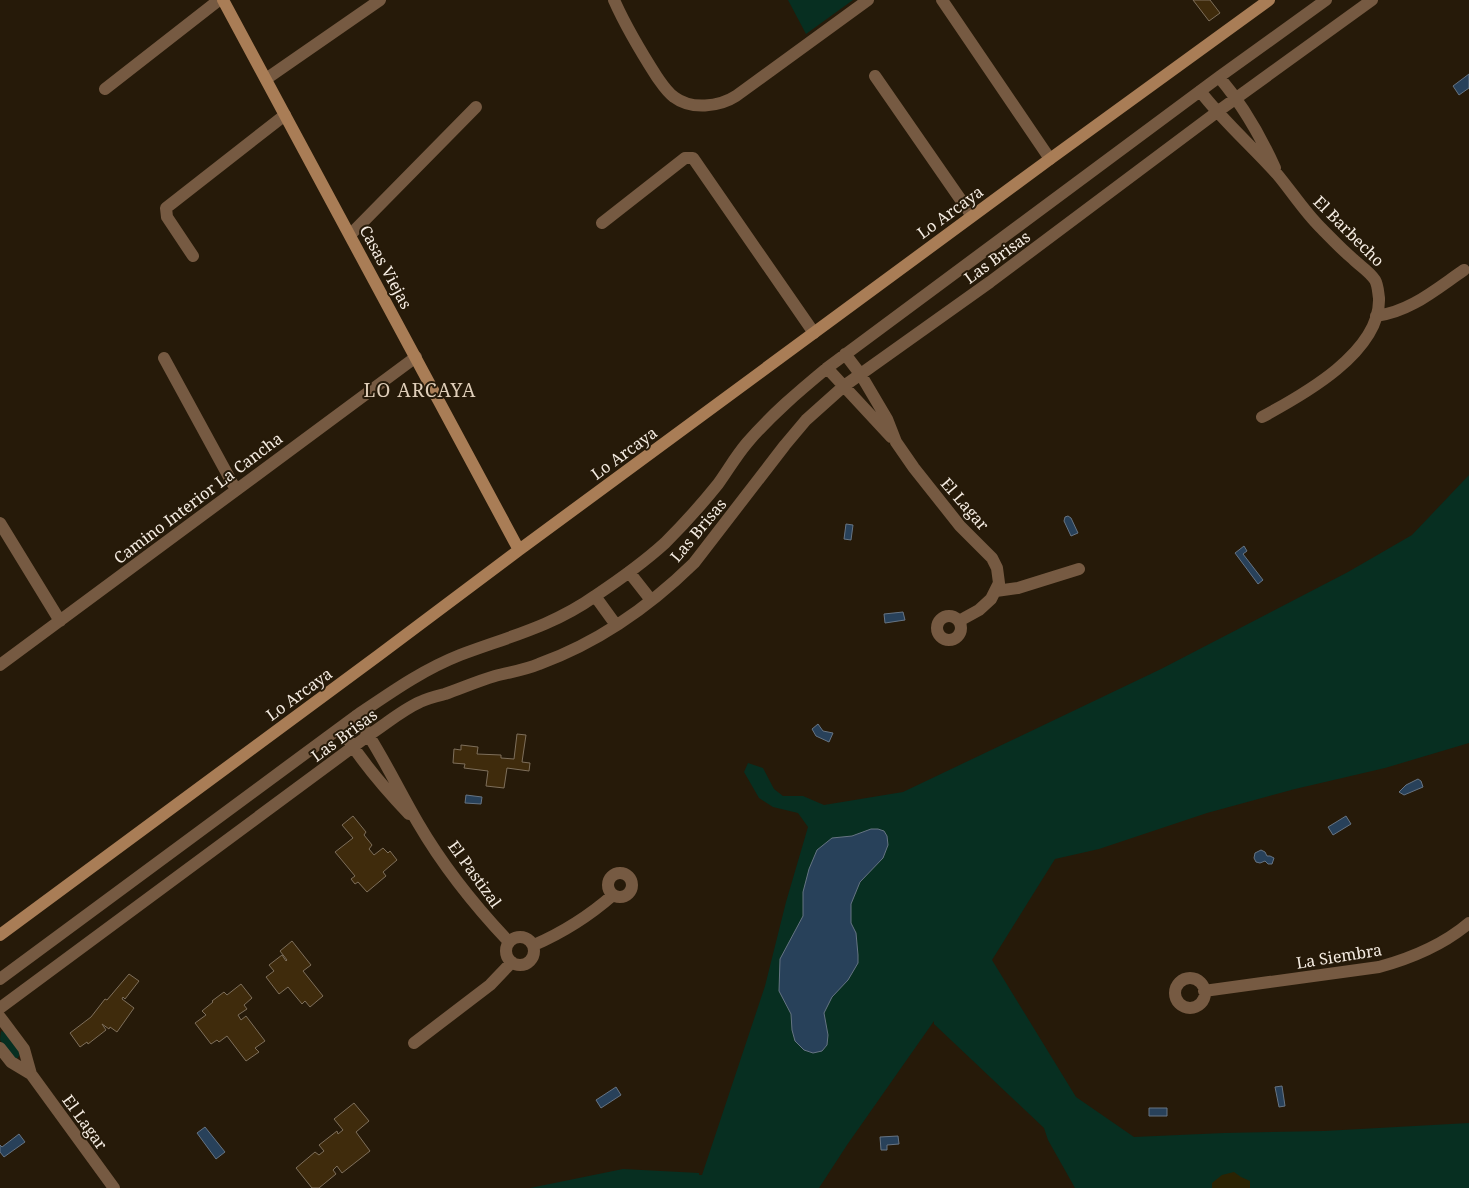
<svg xmlns="http://www.w3.org/2000/svg" width="1469" height="1188" font-family="'Noto Serif',serif">
<style>
.green{fill:#072f21}
.sand{fill:#2b2303}
.water{fill:#28415a;stroke:#667483}
.building{fill:#3f2b0c;stroke:#7e6f5b}
.lines{fill:none;stroke-linecap:round;stroke-linejoin:round}
.street{stroke:#765a42;stroke-width:12}
.secondary{stroke:#a97d56;stroke-width:12}
.labels{text-anchor:middle;dominant-baseline:central;stroke-width:4;stroke-linejoin:round;paint-order:stroke}
.street-label{font-size:16px;fill:#f5ece2;stroke:#261a09}
.quarter-label{font-size:19px;letter-spacing:1px;fill:#dfceb9;stroke:#261a09}
</style>
<rect width="100%" height="100%" fill="#261a09"/>
<path class="green" d="M788,0H853L806,34Z
M1469,475V743L1385,768L1295,789L1207,813L1099,849L1055,859L992,960L1076,1097L1134,1137L1224,1133L1324,1131L1469,1123V1188H1075L1048,1140L1044,1128L934,1024V1021L847,1145L819,1188H530L623,1169L699,1173V1175H702L765,986L786,902L808,827L798,813L773,807L759,798L744,772L748,763L763,768L774,789L783,796H803L824,805L903,792L1161,669L1348,572L1412,535Z
M1,1031L4,1032L21,1053L17,1059L13,1058L0,1040Z"/>
<path class="sand" d="M1234,1172L1241,1177L1250,1181V1188H1212V1183L1222,1175Z"/>
<path class="water" d="M1469,74V88L1459,95L1453,86Z
M1068,516L1071,518L1078,533L1071,536L1064,521L1065,517Z
M846,524L853,525L851,540L844,539Z
M1244,546L1247,551L1243,554L1263,580L1258,584L1235,553Z
M903,612L905,620L885,623L884,614Z
M818,724L823,731L833,733L829,742L816,736L812,729Z
M1418,779L1421,781L1423,787L1404,795L1399,792L1406,785Z
M466,795L482,797L481,804L465,803Z
M1346,816L1351,824L1333,835L1328,827Z
M871,829H878L884,831L887,836L888,845L883,858L860,882L851,904V923L856,933L858,955V963L848,980L832,997L824,1013L828,1035L827,1045L822,1051L813,1053L804,1050L795,1041L792,1030L791,1014L779,991L780,959L803,916V892L809,869L817,850L832,838L852,836Z
M1261,850L1265,852L1267,856H1270L1274,858L1272,864H1268L1265,861L1260,863L1256,862L1254,858L1255,853Z
M1282,1086L1285,1106L1279,1107L1275,1087Z
M616,1087L621,1095L601,1108L596,1100Z
M1149,1108H1167V1116H1149Z
M205,1127L225,1152L216,1159L197,1133Z
M19,1134L25,1142L4,1157L0,1152V1145L2,1147Z
M898,1136L899,1144L887,1145V1150H881L880,1137Z"/>
<path class="building" d="M1193,0H1210L1220,13L1209,21Z
M517,734L526,735L522,762L530,763L529,771L507,768L504,788L486,786L488,771L464,768L465,764L453,763L454,749L461,750V745L478,747L477,754L501,755V758L514,759Z
M353,816L366,832L364,835L372,845L369,849L374,855L383,848L388,853L390,851L397,860L383,872L386,876L367,892L358,882L355,884L351,879L355,876L335,852L353,838L342,825Z
M292,941L311,965L303,971L323,996L310,1007L305,1001L302,1004L288,987L279,994L266,977L274,971L269,965L282,955L286,961L287,960L280,951Z
M129,974L139,981L125,999L123,997L122,999L134,1008L117,1032L110,1027L109,1029L102,1024L106,1030L88,1044L87,1042L80,1047L70,1033L91,1017L105,999L107,1000Z
M241,984L252,998L244,1005L247,1009L238,1015L241,1020L246,1016L265,1041L255,1048L259,1052L246,1061L227,1036L219,1042L217,1040L211,1044L195,1023L206,1015L202,1011L213,1002L212,1001L224,992L227,995Z
M354,1103L369,1121L356,1132L370,1151L342,1173L337,1166L333,1170L336,1174L319,1188H312L296,1168L315,1152L319,1155L324,1151L319,1145L337,1131L338,1134L343,1130L334,1119Z"/>
<g class="lines">
<path class="street" d="M614,0C626,27 641,52 657,77C662,84 667,92 674,97C691,110 719,107 736,96L868,0
M942,0L1050,159
M875,76L972,216
M1219,77C1242,104 1260,135 1275,168
M266,79L380,0
M105,89L219,0
M1200,91C1223,121 1252,146 1277,174C1292,192 1304,211 1320,227C1331,238 1341,249 1353,259C1360,266 1369,271 1375,280C1378,285 1378,292 1379,298C1381,352 1303,395 1262,417
M602,223L685,158H693L814,333
M350,235L476,107
M193,256L167,217L166,208L285,115
M1376,316C1410,312 1436,289 1464,270
M845,354L861,375L887,419L896,442L914,468L960,526L992,558L997,568L999,583L991,599L979,610L959,621
M164,358L236,490
M827,368L891,437
M0,523L60,621
M629,572L651,600
M996,591L1018,588L1079,569
M595,596L616,625
M937 628a12 12 0 1 1 24 0a12 12 0 1 1-24 0Z
M0,665L416,357
M356,716C380,750 397,787 418,823C443,866 475,906 509,942
M341,729C360,759 384,788 409,814
M608 885a12 12 0 1 1 24 0a12 12 0 1 1-24 0Z
M506 951a14 14 0 1 1 28 0a14 14 0 1 1-28 0Z
M534,945C564,932 589,916 613,895
M1175 993a15 15 0 1 1 30 0a15 15 0 1 1-30 0Z
M0,979L356,716C390,693 422,670 460,655C508,637 553,626 595,596C619,580 644,562 665,543C683,525 702,504 718,484C728,470 736,456 747,443C771,415 798,392 827,368L1219,77L1326,0
M1204,991L1379,967C1412,958 1443,945 1469,923
M0,1008L369,735C386,724 402,710 420,702C428,698 437,696 445,694C462,688 478,681 495,676C510,672 525,670 539,664C597,643 650,606 694,563L785,445L806,420L844,386L990,282L1217,112L1372,0
M0,1017L24,1049L31,1074L114,1188
M414,1043L490,985L512,962
M0,1048L11,1062L31,1074"/>
<path class="secondary" d="M223,0L519,550
M0,935L379,655L519,550L1050,159L1269,0"/>
</g>
<g class="labels">
<g class="street-label">
<text transform="translate(950 212) rotate(-36)">Lo Arcaya</text>
<text transform="translate(1349 231) rotate(45)">El Barbecho</text>
<text transform="translate(997 257) rotate(-36)">Las Brisas</text>
<text transform="translate(386 267) rotate(62)">Casas Viejas</text>
<text transform="translate(624 453) rotate(-36)">Lo Arcaya</text>
<text transform="translate(198 498) rotate(-37)">Camino Interior La Cancha</text>
<text transform="translate(965 504) rotate(49)">El Lagar</text>
<text transform="translate(698 530) rotate(-50)">Las Brisas</text>
<text transform="translate(299 694) rotate(-36)">Lo Arcaya</text>
<text transform="translate(344 735) rotate(-36)">Las Brisas</text>
<text transform="translate(475 874) rotate(54)">El Pastizal</text>
<text transform="translate(1339 956) rotate(-9)">La Siembra</text>
<text transform="translate(85 1122) rotate(54)">El Lagar</text>
</g>
<g class="quarter-label">
<text x="420" y="390">LO ARCAYA</text>
</g>
</g>
</svg>
